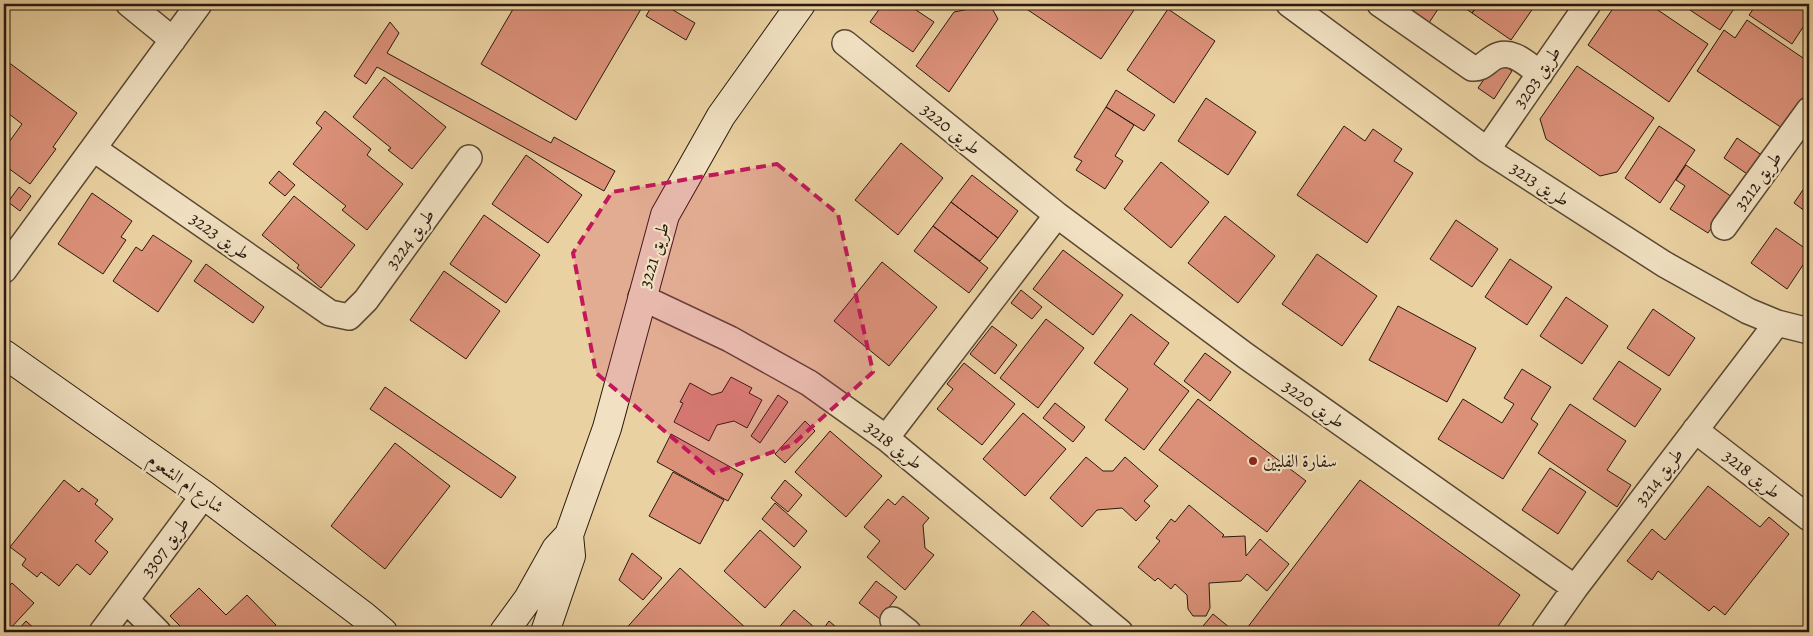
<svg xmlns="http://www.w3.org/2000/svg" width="1813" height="636" font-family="Alegreya,Amiri,serif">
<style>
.building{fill:#db9078;stroke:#29190e}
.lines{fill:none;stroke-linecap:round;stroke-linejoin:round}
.street-casing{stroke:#594733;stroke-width:28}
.secondary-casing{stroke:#29190e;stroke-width:30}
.street{stroke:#f1e1c2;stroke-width:25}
.secondary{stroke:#f1e1c2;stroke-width:28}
.marked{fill:#c2185b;fill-opacity:0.2;stroke:#c2185b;stroke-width:4;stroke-dasharray:10 6;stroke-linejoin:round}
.poi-dot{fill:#8f2418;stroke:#f1e1c2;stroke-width:2}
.labels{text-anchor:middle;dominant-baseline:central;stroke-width:4.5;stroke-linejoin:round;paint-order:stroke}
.street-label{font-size:18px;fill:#29190e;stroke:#f1e1c2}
.poi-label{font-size:18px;fill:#29190e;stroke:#f1e1c2;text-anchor:start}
</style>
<rect width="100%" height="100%" fill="#ead1a1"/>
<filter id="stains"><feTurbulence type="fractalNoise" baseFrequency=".004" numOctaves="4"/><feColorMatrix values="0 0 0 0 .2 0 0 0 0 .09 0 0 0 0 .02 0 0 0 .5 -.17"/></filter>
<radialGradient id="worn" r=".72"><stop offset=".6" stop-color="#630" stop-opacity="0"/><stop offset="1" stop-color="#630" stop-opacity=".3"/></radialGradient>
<path class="building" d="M516,4H644L576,120L481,64Z
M653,4H663L695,23L686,40L646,16Z
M883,4H907L934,22L913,52L870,22Z
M1023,4H1138L1101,59L1022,6Z
M1388,4H1437L1440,6L1425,29Z
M1459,4H1479L1472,13Z
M1479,4H1536L1511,40L1472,13Z
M1616,4H1649L1708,44L1669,102L1588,45Z
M1681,4H1737L1720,30Z
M1757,4H1809V18L1792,44L1749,15Z
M990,5L998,19L949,92L916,66L954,12Z
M1168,9L1215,41L1174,103L1127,70Z
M1747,20L1809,62V100L1788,132L1697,71L1724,30L1735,38Z
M390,22L399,33L387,53L551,143L554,137L615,171L604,191L377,67L366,84L354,76Z
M4,59L77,113L53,147L56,149L30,184L4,165V149L22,124L4,110Z
M1497,60L1512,71L1494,99L1478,88Z
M1577,66L1654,118L1617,172L1600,176L1546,139L1540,119Z
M384,77L446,127L412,169L388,150L391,148L353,117Z
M1116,90L1155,115L1144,131L1106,107Z
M1206,98L1256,132L1228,175L1178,141Z
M1106,107L1134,125L1115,156L1123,161L1105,189L1076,170L1082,161L1074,157Z
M325,111L371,149L367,155L403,184L367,230L342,210L346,206L293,164L322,128L316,123Z
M1344,126L1365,141L1373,129L1402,149L1394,161L1413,173L1367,243L1297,195Z
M1659,126L1695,150L1660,203L1625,178Z
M1737,138L1766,158L1753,178L1724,158Z
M901,143L943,178L898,235L855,200Z
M526,155L582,195L548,243L492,204Z
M1161,162L1209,202L1171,248L1124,209Z
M1686,165L1732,197L1708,233L1670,209L1685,186L1676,180Z
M279,171L295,185L285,196L269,183Z
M972,175L1018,211L998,238L951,202Z
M1809,181V214L1794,203Z
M19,187L31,196L20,211L8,202Z
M92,193L132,221L121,237L126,240L103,274L58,244Z
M294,196L355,245L321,288L297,268L299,265L262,235Z
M951,202L998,238L980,261L933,226Z
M484,215L540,255L506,303L450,264Z
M1225,216L1275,256L1238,303L1188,263Z
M1456,220L1498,249L1472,287L1430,259Z
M933,226L988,268L969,293L914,251Z
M1776,228L1809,251V256L1787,289L1751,263Z
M153,235L192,261L158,312L113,281L136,247L142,251Z
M1063,250L1123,295L1093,335L1033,289Z
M1317,254L1377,296L1342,346L1282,304Z
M1510,259L1552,287L1527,325L1485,297Z
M882,262L937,307L889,366L834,321Z
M206,264L264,307L253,323L194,281Z
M444,271L500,311L466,359L410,320Z
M1021,290L1042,307L1032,319L1011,303Z
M1566,297L1608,326L1582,364L1540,336Z
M1398,306L1476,348L1447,402L1369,360Z
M1653,309L1695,338L1669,376L1627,348Z
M1131,314L1169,343L1154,364L1189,391L1144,450L1105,420L1128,389L1094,363Z
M1046,319L1084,348L1038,408L1000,378Z
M992,326L1017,345L995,374L970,354Z
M1205,353L1231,372L1210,401L1184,381Z
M1619,361L1661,389L1635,427L1593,399Z
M964,363L1015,404L982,445L937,409L953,389L947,384Z
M1522,369L1551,387L1531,419L1538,424L1503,479L1438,439L1463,399L1502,423L1514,404L1504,398Z
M731,377L752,388L749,393L762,400L747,428L734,421L717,425L709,441L674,422L683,403L680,402L690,383L712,395L722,392Z
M385,387L516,477L501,498L370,409Z
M778,395L788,402L760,443L751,436Z
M1198,399L1306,481L1267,532L1159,450Z
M1055,403L1085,427L1073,442L1043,418Z
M1570,404L1626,441L1607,470L1631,485L1617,507L1538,453Z
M1023,413L1066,449L1025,496L983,459Z
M805,421L815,431L785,463L775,454Z
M830,431L882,476L846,517L795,472Z
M671,434L743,474L728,501L657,462Z
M395,443L450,486L385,569L331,526Z
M1086,457L1103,471H1113L1125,457L1158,486L1144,501L1150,506L1136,521L1122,508L1097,510L1082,527L1050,498Z
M1550,468L1586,492L1558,534L1522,510Z
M673,472L724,500L700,544L649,516Z
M64,480L79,492L82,488L98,500L95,504L113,519L95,541L108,552L90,575L77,564L59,586L41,572L37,577L22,565L26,559L10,547Z
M785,480L802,495L788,512L771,498Z
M1360,480L1520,595L1494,632H1244Z
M1708,486L1760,527L1769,517L1789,534L1725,615L1714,606L1709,611L1658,571L1652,580L1627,561L1652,529L1665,540Z
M903,496L929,518L923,525L925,548L934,555L905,590L867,557L880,541L864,527L888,499L895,505Z
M775,503L807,531L794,547L762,519Z
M1189,505L1224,535L1222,537L1245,536L1246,556L1260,539L1289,564L1267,591L1247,574L1241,581L1209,583L1210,608L1206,616H1193L1188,609L1187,595L1175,584L1171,589L1158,578L1155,581L1138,567L1160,541L1156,538L1171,519L1175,522Z
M760,530L801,567L765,608L724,571Z
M632,553L662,578L643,600L619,580Z
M680,568L748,630L746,632H623Z
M876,581L897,597L880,619L859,603Z
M12,583L34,603L7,632H4V592Z
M199,588L226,615L247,595L276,625L268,632H186L170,616Z
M794,610L820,632H775Z
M1033,611L1052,628L1048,632H1015Z
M1213,614L1235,632H1198Z
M26,621L38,632H16Z
M829,621L842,632H821Z"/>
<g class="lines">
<defs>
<path id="street" d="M129,4L173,40
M1289,4L1487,150L1664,264L1748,311L1777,323L1809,331
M1380,4L1472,68C1482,69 1485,63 1493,58C1510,47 1526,63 1540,74
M845,43L1057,215L1246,356L1575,588
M94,149L330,313L349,317L366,300L469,158
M1487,150L1588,4
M1724,227L1809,110
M4,270L199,4
M641,297L730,339L809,383L886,438L1120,632
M1695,430L1809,518
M886,438L1057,215
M126,600L158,632
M893,620L908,632
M102,632L204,495
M1544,632L1575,588L1777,323"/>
<path id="secondary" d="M4,354L204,495L364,616L383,632
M504,632L528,599L556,549L569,535L607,428L665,215L721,116L801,4
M545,632L571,556L569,535"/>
</defs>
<use href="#street" class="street-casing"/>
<use href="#secondary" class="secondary-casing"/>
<use href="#street" class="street"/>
<use href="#secondary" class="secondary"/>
</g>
<path class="marked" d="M777,164L838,214L873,372L792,445L714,473L596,373L573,253L612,192Z"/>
<circle class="poi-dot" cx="1253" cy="461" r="5"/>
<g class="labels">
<g class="street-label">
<text transform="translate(1537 77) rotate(-56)">طريق 3203</text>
<text transform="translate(951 129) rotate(39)">طريق 3220</text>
<text transform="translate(1758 181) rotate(-54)">طريق 3212</text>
<text transform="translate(1540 184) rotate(33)">طريق 3213</text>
<text transform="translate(220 236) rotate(35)">طريق 3223</text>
<text transform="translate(410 239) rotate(-54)">طريق 3224</text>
<text transform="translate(654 255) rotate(-73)">طريق 3221</text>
<text transform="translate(1314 404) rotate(35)">طريق 3220</text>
<text transform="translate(894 445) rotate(38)">طريق 3218</text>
<text transform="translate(1752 474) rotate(38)">طريق 3218</text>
<text transform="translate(1659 477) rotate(-53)">طريق 3214</text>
<text transform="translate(186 483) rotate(36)">شارع ام الشعوم</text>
<text transform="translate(165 547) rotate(-54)">طريق 3307</text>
</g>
<g class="poi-label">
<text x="1263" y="461">سفارة الفلبين</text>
</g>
</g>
<rect width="1813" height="636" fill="none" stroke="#ead1a1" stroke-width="20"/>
<rect x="5" y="5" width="1803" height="626" fill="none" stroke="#29190e" stroke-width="2.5"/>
<rect x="10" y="10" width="1793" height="616" fill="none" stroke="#29190e"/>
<rect width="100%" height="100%" filter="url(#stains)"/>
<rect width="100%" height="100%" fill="url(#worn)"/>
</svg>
